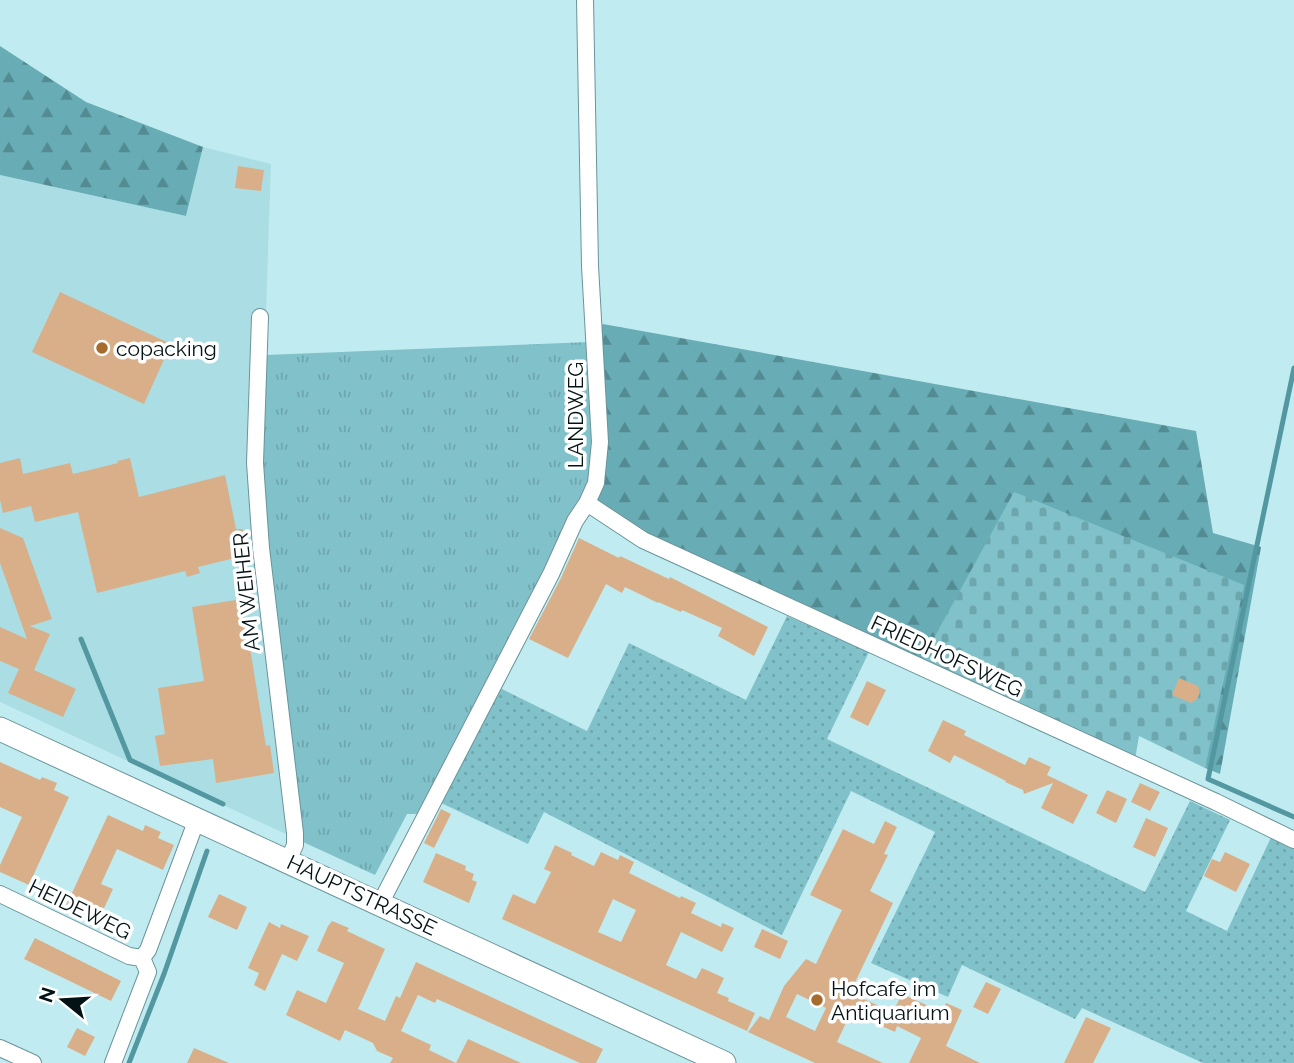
<svg xmlns="http://www.w3.org/2000/svg" width="1294" height="1063" font-family="Raleway,sans-serif">
<style>
.built{fill:#aadee4}
.grass{fill:url(#grass-tufts)}
.forest{fill:url(#forest-firs)}
.cemetery{fill:url(#cemetery-stones)}
.garden{fill:url(#garden-dots)}
.lines{fill:none;stroke-linecap:round;stroke-linejoin:round}
.stream{stroke:#5398a0;stroke-width:5}
.building{fill:#d9af89;fill-rule:evenodd}
.minor-casing{stroke:#6a9499;stroke-width:18}
.secondary-casing{stroke:#6a9499;stroke-width:25}
.minor{stroke:#fff;stroke-width:16}
.secondary{stroke:#fff;stroke-width:23}
.poi-dot{fill:#a76b2d;stroke:#fff;stroke-width:2.5}
.labels{text-anchor:middle;dominant-baseline:central;stroke-width:7;stroke-linejoin:round;paint-order:stroke}
.poi-label{font-size:21px;fill:#031214;stroke:#fff;text-anchor:start}
.street-label{font-size:21px;fill:#031214;stroke:#fff}
</style>
<defs>
<pattern id="grass-tufts" width="24" height="20" patternUnits="userSpaceOnUse" patternTransform="scale(1.75)"><rect width="24" height="20" fill="#81c2ca"/><path d="M3 7l-1-3M5 7V3M7 7l1-3M15 17l-1-3M17 17v-4M19 17l1-3" fill="none" stroke="#6ea6ad"/></pattern>
<pattern id="forest-firs" width="22" height="20" patternUnits="userSpaceOnUse" patternTransform="scale(1.75)"><rect width="22" height="20" fill="#68adb5"/><path d="M5 1l3.5 6h-7zM16 11l3.5 6h-7z" fill="#538b92"/></pattern>
<pattern id="cemetery-stones" width="16" height="16" patternUnits="userSpaceOnUse" patternTransform="scale(1.75)"><rect width="16" height="16" fill="#81c2ca"/><path d="M2 7V4a2 2 0 0 1 4 0v3zM10 15v-3a2 2 0 0 1 4 0v3z" fill="#6ea6ad"/></pattern>
<pattern id="garden-dots" width="8" height="8" patternUnits="userSpaceOnUse" patternTransform="scale(1.75)"><rect width="8" height="8" fill="#81c2ca"/><path d="M2 2h.1M6 6h.1" fill="none" stroke="#6ea6ad" stroke-width="1.8" stroke-linecap="round"/></pattern>
</defs>
<rect width="100%" height="100%" fill="#c0ecf1"/>
<path class="built" d="M203,147L271,164L262,427L268,564L295,767L303,842L0,702V175L186,216Z"/>
<path class="grass" d="M589,342L596,483L422,814H407L375,875L303,842L295,767L268,564L261,485L265,355Z"/>
<path class="forest" d="M0,46L86,102L203,147L186,216L0,175Z
M603,324L1196,431L1213,533L1261,547L1220,774L1205,768L1226,631L945,671L644,538L589,503L597,485L596,333Z"/>
<path class="cemetery" d="M1014,492L1244,585L1205,768L1139,736L1135,760L922,660Z"/>
<path class="garden" d="M787,616L869,652L827,739L1145,892L1190,801L1230,820L1186,911L1227,931L1273,833L1294,844V1063H1203L1082,1008L1075,1019L962,965L948,997L871,963L935,832L851,791L782,935L544,812L528,844L439,802L498,687L587,731L629,643L746,700Z"/>
<g class="lines">
<path class="stream" d="M1294,368L1208,779L1294,817
M81,639L130,760L223,804
M129,1063L164,974L207,851"/>
</g>
<path class="building" d="M238,166L264,170L261,191L235,188Z
M60,292L171,344L144,404L32,352Z
M20,458L23,474L70,463L73,474L118,463L117,461L130,458L139,497L225,475L236,529H242L249,544L240,545L235,558L198,567L200,573L187,577L185,571L97,593L78,512L35,522L31,506L3,513L0,500V463Z
M0,528L23,538L52,619L30,626L50,634L34,670L76,689L63,717L8,693L19,669L0,661V627L27,639L0,563Z
M579,538L619,558L620,556L669,579L670,577L768,627L754,656L718,636L722,628L682,610L681,612L658,602V603L625,587L622,593L606,584L568,658L529,639L561,578Z
M242,599L266,746L270,745L274,773L216,783L213,759L160,766L155,736L165,734L158,688L204,681L192,607Z
M1179,678L1198,686L1200,692L1197,699L1191,703L1172,695Z
M867,681L886,690L868,726L850,717Z
M943,720L966,731L964,735L1025,765L1029,757L1051,767L1047,775L1088,795L1073,824L1041,808L1053,783L1024,794L1023,790L1005,782L1006,781L954,755L950,763L928,751Z
M0,762L40,780L42,777L57,783L54,790L69,797L29,885L0,872V865L22,817L0,807Z
M1140,783L1160,792L1150,811L1131,802Z
M1107,790L1127,799L1116,823L1096,813Z
M441,809L451,814L434,848L424,843Z
M108,815L143,831L145,825L161,832L158,838L174,845L163,870L117,849L101,884L113,889L98,921L66,906Z
M1146,818L1168,828L1155,857L1133,847Z
M885,821L897,827L884,854L888,855L870,891L893,903L850,993L893,1012L902,994L942,1012L946,1003L962,1010L946,1046L980,1063H909L921,1038L897,1026L895,1032L851,1012L837,1042L883,1063H815L748,1032L760,1016L769,1020L784,986L806,959L816,964L833,928L842,910L810,895L843,829L874,844ZM797,994L826,1008L815,1031L786,1017Z
M555,845L572,853L571,855L594,866L601,852L618,860L620,855L634,862L629,873L680,898L681,896L696,903L691,913L721,927L722,923L734,928L722,952L681,932L666,965L696,979L702,968L724,978L717,993L729,998L728,1001L755,1013L747,1031L502,919L513,894L535,904L551,872L544,869ZM613,899L636,910L621,942L598,932Z
M1225,852L1250,864L1236,892L1204,876L1212,859L1220,862Z
M436,853L466,866L465,870L474,874L472,880L477,882L469,903L423,882Z
M219,894L247,907L237,930L208,917Z
M332,921L349,928L347,931L385,949L358,1009L385,1021L396,996L400,998L416,962L603,1049L596,1063H580L437,999L435,1003L418,995L401,1031L431,1045L429,1050L456,1063H390L393,1058L377,1051L373,1043L345,1030L340,1041L286,1015L297,990L326,1003L344,963L317,951L328,926Z
M269,922L280,928L281,924L309,936L297,961L282,954L265,991L254,985L259,973L248,968Z
M762,929L788,941L780,959L754,947Z
M35,938L121,981L111,1001L24,959Z
M986,982L1001,989L988,1014L973,1007Z
M1086,1017L1111,1028L1093,1063H1064Z
M77,1028L95,1037L85,1056L67,1047Z
M468,1039L521,1063H456Z
M194,1048L229,1063H187Z"/>
<g class="lines">
<defs>
<path id="minor" d="M260,317L255,463L261,548L295,833V845L288,861
M587,503L643,540L1216,802L1294,840
M0,894L129,956L142,958L148,950L197,819
M380,904L551,574L575,521L587,503L596,483L600,442L590,266L585,0
M0,1048L33,1063
M113,1063L148,972L142,958"/>
<path id="secondary" d="M0,729L724,1063"/>
</defs>
<use href="#minor" class="minor-casing"/>
<use href="#secondary" class="secondary-casing"/>
<use href="#minor" class="minor"/>
<use href="#secondary" class="secondary"/>
</g>
<g class="poi-dot">
<circle cx="102" cy="348" r="7"/>
<circle cx="817" cy="1000" r="7"/>
</g>
<g class="labels">
<g class="poi-label">
<text x="116" y="348">copacking</text>
<text x="831" y="988">Hofcafe im<tspan x="831" dy="24">Antiquarium</tspan></text>
</g>
<g class="street-label">
<text transform="translate(575 415) rotate(-90)">LANDWEG</text>
<text transform="translate(246 592) rotate(-96)">AM WEIHER</text>
<text transform="translate(947 656) rotate(25)">FRIEDHOFSWEG</text>
<text transform="translate(362 895) rotate(25)">HAUPTSTRASSE</text>
<text transform="translate(80 909) rotate(26)">HEIDEWEG</text>
</g>
</g>
<g transform="translate(63 1000) rotate(288)" stroke="#ffffff" stroke-width="5" paint-order="stroke">
<path d="M0-5L12 26L0 18L-12 26Z" fill="#031214"/>
<text y="-10" font-size="19" font-weight="bold" text-anchor="middle" fill="#031214">N</text>
</g>
</svg>
